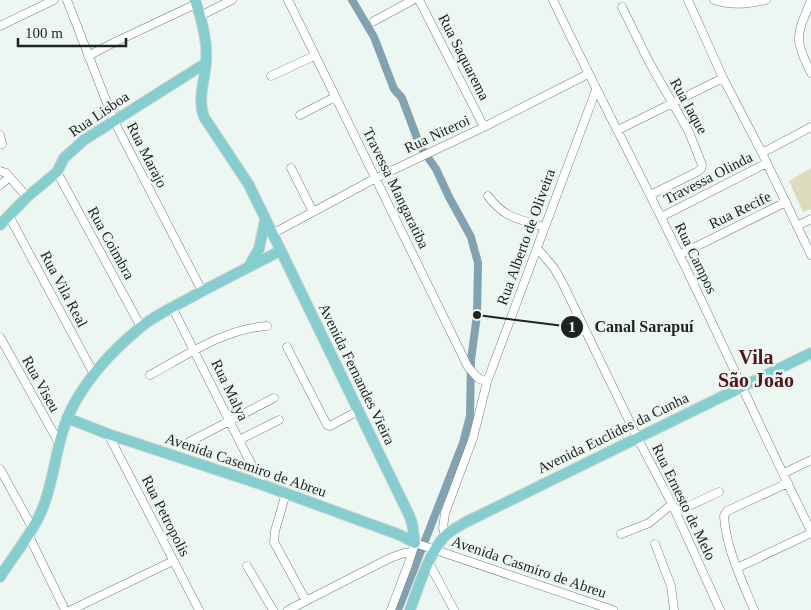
<svg xmlns="http://www.w3.org/2000/svg" width="811" height="610" font-family="Georgia,serif">
<style>
.green{fill:#dcdbbd}
.lines{fill:none;stroke-linecap:round;stroke-linejoin:round}
.canal{stroke:#81a2b1;stroke-width:8}
.minor-casing{stroke:#727d78;stroke-width:9}
.major-casing{stroke:#d2d3d2;stroke-width:12}
.minor{stroke:#fff;stroke-width:8}
.major{stroke:#84cecf;stroke-width:10}
.labels{text-anchor:middle;dominant-baseline:central;stroke-width:5;stroke-linejoin:round;paint-order:stroke}
.street-label{font-size:15px;fill:#1e2220;stroke:#ecf7f2}
.district-label{font-size:20px;font-weight:bold;fill:#591320;stroke:#ecf7f2}
.leader{fill:none;stroke:#1e2220;stroke-width:2}
.callout-dot{fill:#1e2220;stroke:#ecf7f2;stroke-width:2}
.mark-label{font-size:15px;text-anchor:middle;font-weight:bold;fill:#fff}
.callout-label{font-size:16px;text-anchor:middle;font-weight:bold;fill:#1e2220;stroke:#ecf7f2;stroke-width:5;stroke-linejoin:round;paint-order:stroke}
</style>
<rect width="100%" height="100%" fill="#ecf7f2"/>
<path class="green" d="M811,168V209L803,212L789,181Z"/>
<g class="lines">
<path class="canal" d="M352,0L374,37L394,89L402,98L420,146L436,169L449,197L471,237L478,263L477,315L471,360L470,416L463,443L398,610"/>
<defs>
<path id="minor" d="M67,0L114,121L202,291
M288,0L468,367L478,378L487,382
M419,0L484,127
M553,0C594,87 639,171 681,258C725,348 766,441 811,531
M688,0L723,78L762,153L811,255
M714,0C732,6 748,4 766,0
M811,0C797,36 793,37 811,73
M622,7L649,62L689,132L702,165L701,169L697,172L650,195
M200,16L232,0
M374,21L413,0
M0,26L54,0
M88,56L115,42L196,4
M271,76L314,56
M300,115L335,97
M618,130L723,78
M0,135L2,144
M762,153L811,127
M291,168L313,212
M0,171L6,173L27,197
M57,172L141,327
M0,185L10,177
M488,196C504,218 519,219 544,227
M9,216L94,374
M661,217L767,163
M797,226L811,219
M272,234L376,178L484,127L588,74
M537,248L554,268L563,284L637,437L672,504L720,610
M679,255L786,202
M172,307L246,454L263,485
M0,337L59,443
M287,347L327,425L330,426L358,411
M150,375C187,355 224,329 267,326
M108,434L199,610
M239,440L279,420
M189,442L274,398
M0,469L32,527
M784,473L811,460
M286,493L275,531L274,542L306,601
M676,512L719,492
M28,534L65,610
M621,534L649,523L672,504
M445,537L443,528L445,513L473,438L487,382L596,90
M655,544L671,586L674,610
M429,563L454,610
M247,566L273,610
M737,568L811,533
M71,610L173,561
M288,610L390,558L404,553L412,552
M391,610L408,565L415,543L613,610
M754,610C742,580 726,549 724,516L727,511L788,483"/>
<path id="major" d="M195,0C202,20 208,41 206,62C205,81 197,98 204,117L249,185L409,515L412,523L415,543
M0,225L27,197L57,172L64,158L84,140L206,63
M249,266L259,249L265,220
M67,418L108,434L263,485L400,535L415,543
M0,577C15,553 36,529 45,502C56,470 57,435 74,404C90,375 115,348 141,327C154,316 171,308 186,300C217,283 249,267 280,251
M410,610C419,586 427,557 444,537C449,531 457,528 464,523L811,353"/>
</defs>
<use href="#minor" class="minor-casing"/>
<use href="#major" class="major-casing"/>
<use href="#minor" class="minor"/>
<use href="#major" class="major"/>
</g>
<g class="labels">
<g class="street-label">
<text transform="translate(464 57) rotate(63)">Rua Saquarema</text>
<text transform="translate(689 106) rotate(61)">Rua Iaque</text>
<text transform="translate(99 114) rotate(-34)">Rua Lisboa</text>
<text transform="translate(437 134) rotate(-25)">Rua Niteroi</text>
<text transform="translate(147 155) rotate(63)">Rua Marajo</text>
<text transform="translate(708 178) rotate(-27)">Travessa Olinda</text>
<text transform="translate(396 188) rotate(64)">Travessa Mangaratiba</text>
<text transform="translate(740 210) rotate(-26)">Rua Recife</text>
<text transform="translate(526 237) rotate(-70)">Rua Alberto de Oliveira</text>
<text transform="translate(111 243) rotate(61)">Rua Coimbra</text>
<text transform="translate(696 258) rotate(64)">Rua Campos</text>
<text transform="translate(64 289) rotate(62)">Rua Vila Real</text>
<text transform="translate(357 374) rotate(64)">Avenida Fernandes Vieira</text>
<text transform="translate(41 384) rotate(61)">Rua Viseu</text>
<text transform="translate(230 390) rotate(64)">Rua Malya</text>
<text transform="translate(613 433) rotate(-26)">Avenida Euclides da Cunha</text>
<text transform="translate(246 465) rotate(19)">Avenida Casemiro de Abreu</text>
<text transform="translate(684 502) rotate(64)">Rua Ernesto de Melo</text>
<text transform="translate(166 516) rotate(63)">Rua Petropolis</text>
<text transform="translate(529 567) rotate(19)">Avenida Casmiro de Abreu</text>
</g>
<g class="district-label">
<text x="756" y="357">Vila<tspan x="756" dy="23">São João</tspan></text>
</g>
</g>
<path class="leader" d="M477 315L572 327"/>
<g class="callout-dot">
<circle cx="477" cy="315" r="5"/>
<circle cx="572" cy="327" r="12"/>
</g>
<g class="mark-label">
<text x="572" y="332">1</text>
</g>
<g class="callout-label">
<text x="644" y="332">Canal Sarapuí</text>
</g>
<path d="M18 38v8h108v-8" fill="none" stroke="#1e2220" stroke-width="2.5"/>
<text x="25" y="38" font-size="15" fill="#1e2220" stroke="#ecf7f2" stroke-width="4" paint-order="stroke">100 m</text>
</svg>
